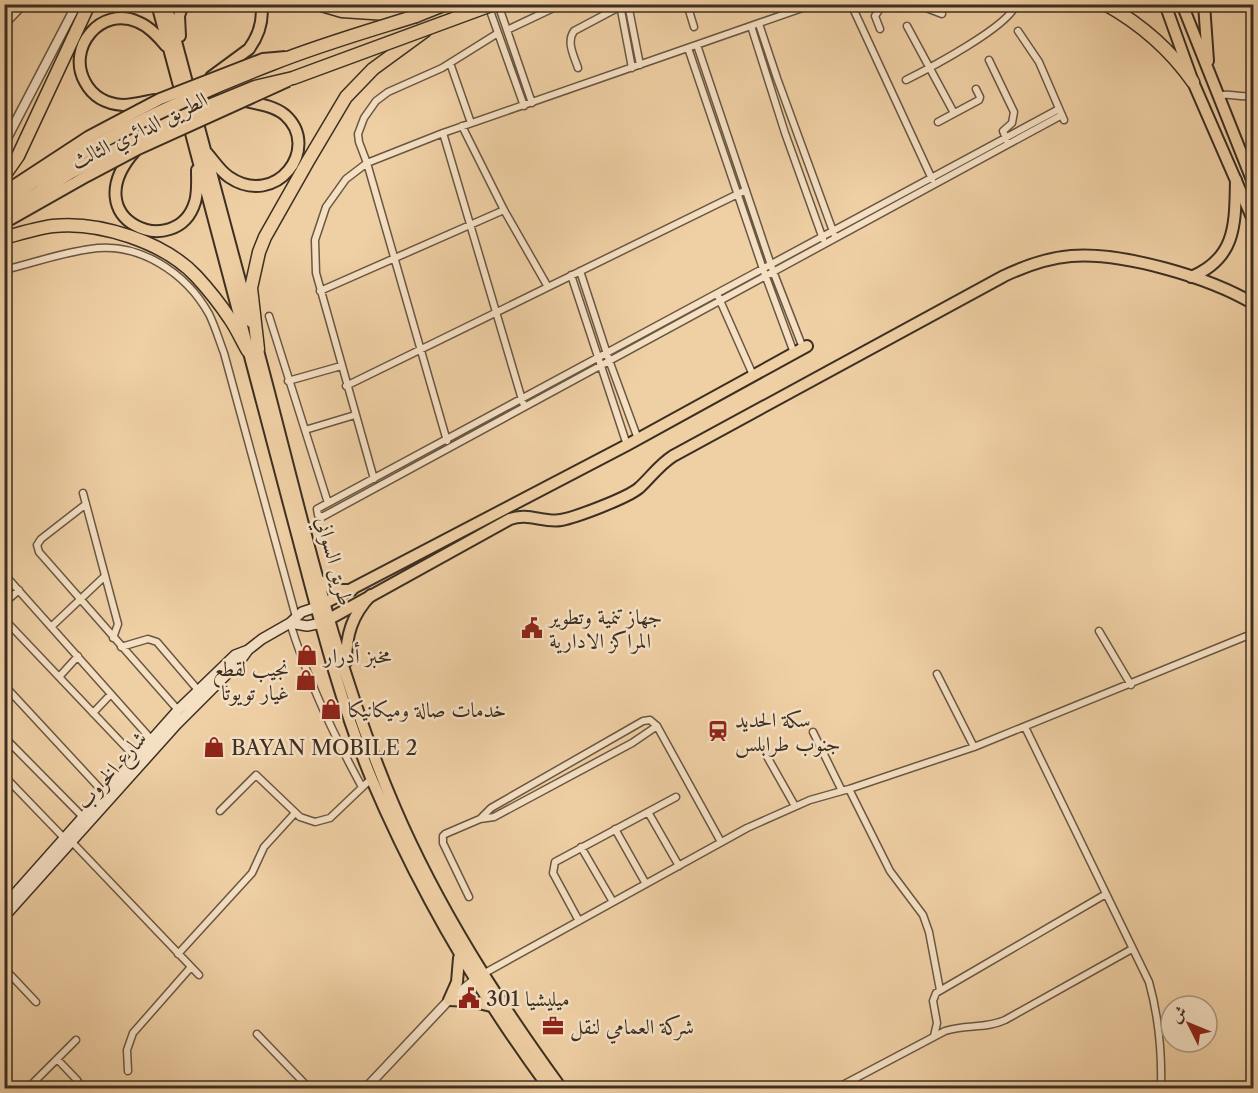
<svg xmlns="http://www.w3.org/2000/svg" width="1258" height="1093" font-family="'Libre Caslon Text',Amiri,serif">
<style>
.lines{fill:none;stroke-linecap:round;stroke-linejoin:round}
.minor-casing{stroke:#695742;stroke-width:9}
.tertiary-casing{stroke:#695742;stroke-width:11}
.secondary-casing{stroke:#3c2f22;stroke-width:12}
.primary-casing{stroke:#3c2f22;stroke-width:14}
.trunk-casing{stroke:#3c2f22;stroke-width:14}
.motorway-casing{stroke:#3c2f22;stroke-width:15}
.minor{stroke:#f5e0c4;stroke-width:6}
.tertiary{stroke:#f5e0c4;stroke-width:8}
.secondary{stroke:#f5e0c4;stroke-width:9}
.primary{stroke:#efcfa4;stroke-width:10}
.trunk{stroke:#efcfa4;stroke-width:10}
.motorway{stroke:#efcfa4;stroke-width:12}
.trunk-bridge-casing{stroke:#3c2f22;stroke-width:14;stroke-linecap:butt}
.motorway-bridge-casing{stroke:#3c2f22;stroke-width:15;stroke-linecap:butt}
.trunk-bridge{stroke:#efcfa4;stroke-width:10}
.motorway-bridge{stroke:#efcfa4;stroke-width:12}
.labels{text-anchor:middle;dominant-baseline:central;stroke-width:5;stroke-linejoin:round;paint-order:stroke}
.street-label{font-size:21px;fill:#3c2f22;stroke:#f5e0c4}
.poi-label{font-size:21px;fill:#3c2f22;stroke:#f5e0c4;text-anchor:start}
</style>
<rect width="100%" height="100%" fill="#efcfa4"/>
<filter id="stains"><feTurbulence type="fractalNoise" baseFrequency=".00333" numOctaves="4"/><feColorMatrix values="0 0 0 0 .2 0 0 0 0 .09 0 0 0 0 .02 0 0 0 .5 -.17"/></filter>
<radialGradient id="worn" r=".72"><stop offset=".6" stop-color="#630" stop-opacity="0"/><stop offset="1" stop-color="#630" stop-opacity=".3"/></radialGradient>
<g class="lines">
<defs>
<path id="minor" d="M498,4L532,103
M628,4L640,65
M687,4L694,27
M737,4L738,6
M851,4L932,179
M916,4L942,14
M488,5L524,106
M620,5L632,68
M629,9L641,4
M759,24L777,78L834,234
M751,26L785,133L823,239
M907,26L954,113
M880,29L875,16L883,4
M507,30L562,4
M1018,31L1039,62L1064,120
M697,45L773,271L803,348
M688,48L763,269L794,353
M989,60L1014,112L1012,123L1003,131L1007,141
M450,63L471,123
M578,68C574,56 566,42 574,31L621,6
M906,80C928,69 1010,26 1016,4
M1218,96C1230,92 1241,99 1254,95
M1059,109L328,503L317,509L318,515L322,517L1062,115
M938,122L979,100L980,97L976,89
M462,126L504,210L548,287
M443,133L523,403
M4,270C33,263 61,253 90,249C139,241 186,273 209,314C215,326 219,340 224,353L296,617
M580,271L609,360L638,439
M571,275L627,445
M320,291L504,210
M718,296L753,375
M269,316L328,503
M288,381L341,366
M346,386L746,190
M305,430L355,415
M447,441L367,163L359,142L358,134L364,118L376,101L388,92L442,68L498,33
M374,479L316,273L315,240L326,207L346,179L367,163L443,133L814,4
M83,493L118,624L113,638
M86,504L41,539L37,545L39,552L178,710
M4,574L151,739
M4,603L19,590
M4,619L136,758
M290,623C308,681 333,734 362,787
M51,627L105,576
M1099,631L1131,685
M121,647L148,639L157,642L198,690
M937,674L974,747
M59,677L78,656
M4,685L105,794
M93,713L111,694
M1025,727L1149,982C1159,1018 1162,1051 1161,1088
M813,732L842,791
M4,737L84,818
M765,753L795,806
M10,782L65,839
M849,789L890,871L923,915L929,932L940,990
M220,811L256,775L300,817L315,822L330,818L372,778
M648,812L679,866
M480,819L491,808L643,721L650,720L657,726L721,842
M615,829L646,884
M72,842L199,975
M581,847L613,902
M469,897L443,843V836L445,834L480,819L494,817L632,743L657,726
M579,921L553,873L555,862L676,797
M178,954L252,873L264,847L295,813
M4,968L36,1002
M483,974L747,828L810,800L849,789L974,747L1254,633
M257,1034L309,1088
M934,1036L937,1023L933,1001L936,993L1106,894
M57,1059L77,1080L82,1088
M128,1071L127,1050L133,1033L191,967
M28,1088L76,1040
M837,1088L945,1031C965,1024 986,1029 1005,1020L1132,949"/>
<path id="tertiary" d="M4,24L23,4
M4,144L77,4
M366,1088L449,1000L480,976"/>
<path id="secondary" d="M290,623L307,626L322,623
M4,906L178,710L235,655L248,650
M4,917L177,724L240,661L248,650L262,639L290,623L302,612L317,607"/>
<path id="primary" d="M1191,277C1237,258 1235,223 1236,180
M317,607L627,445L807,346
M322,623L510,519C528,512 543,523 561,520C577,517 627,498 639,488C651,477 659,465 673,456L1004,276C1025,266 1047,258 1071,256C1122,252 1209,277 1254,304"/>
<path id="trunk" d="M157,4L182,97
M166,4L251,322
M1165,4L1193,82L1254,222
M1182,4L1254,185
M1204,4L1208,61
M180,36L179,16L183,4
M211,77L249,49C259,35 264,21 261,4
M154,100C144,102 133,105 123,105C106,104 93,97 85,82C66,48 101,5 138,22C150,27 158,36 166,46
M187,118C223,252 257,386 293,519C316,605 338,698 372,780C419,890 478,992 549,1088
M135,151C73,221 177,262 195,202C198,192 197,180 197,170
M207,153C214,161 220,171 229,177C276,209 322,148 285,115C274,106 259,104 245,101
M256,343C298,498 331,659 395,808C438,908 497,1000 561,1088
M320,581L334,590H352
M346,662C346,635 352,615 371,595
M449,1000L457,982L459,958
M449,1000L470,1001L491,1006"/>
<path id="motorway" d="M318,4L342,11L416,16L446,4
M1105,4C1141,24 1169,48 1193,82
M4,176L18,156L89,4
M4,238C21,233 37,228 53,226C99,221 164,242 196,276C208,289 220,304 230,319C237,329 242,341 248,351
M258,349L251,288L259,252L265,237L308,161L346,97L373,69L425,31"/>
</defs>
<use href="#minor" class="minor-casing"/>
<use href="#tertiary" class="tertiary-casing"/>
<use href="#secondary" class="secondary-casing"/>
<use href="#primary" class="primary-casing"/>
<use href="#trunk" class="trunk-casing"/>
<use href="#motorway" class="motorway-casing"/>
<use href="#minor" class="minor"/>
<use href="#tertiary" class="tertiary"/>
<use href="#secondary" class="secondary"/>
<use href="#primary" class="primary"/>
<use href="#trunk" class="trunk"/>
<use href="#motorway" class="motorway"/>
<defs>
<path id="trunk-bridge" d="M4,192L88,137L160,99L263,59L286,57
M4,223L87,176L136,150L288,81"/>
<path id="motorway-bridge" d="M4,201C88,144 178,100 272,64C319,45 368,31 416,16
M4,215L71,172L182,117L255,87L293,78L494,4"/>
</defs>
<use href="#trunk-bridge" class="trunk-bridge-casing"/>
<use href="#motorway-bridge" class="motorway-bridge-casing"/>
<use href="#trunk-bridge" class="trunk-bridge"/>
<use href="#motorway-bridge" class="motorway-bridge"/>
</g>
<defs>
<symbol id="civic-bare" viewBox="-9 -9 18 18"><path d="M-.6-6.5H3V-4.5H.6V-3L4-1V1h2V6H-6V1h2V-1L-.6-3ZM-1.2 2.5V6h2.4V2.5Z" fill="#8f2418" stroke="#f5e0c4" stroke-width="2.5" paint-order="stroke"/></symbol>
<symbol id="shop-bare" viewBox="-9 -9 18 18"><path d="M-5-2.5h2.3a2.7 3.5 0 0 1 5.4 0H5L5.5 6h-11ZM-1.5-2.5h3a1.5 2.3 0 0 0-3 0Z" fill="#8f2418" stroke="#f5e0c4" stroke-width="2.5" paint-order="stroke"/></symbol>
<symbol id="station-bare" viewBox="-9 -9 18 18"><path d="M-3-6H3Q5-6 5-4V2Q5 4 3 4L4.5 6H3L1.5 4h-3L-3 6H-4.5L-3 4Q-5 4-5 2V-4Q-5-6-3-6ZM-3.5-4v3h7v-3ZM-3.5 1v1.5H-2V1ZM2 1v1.5H3.5V1Z" fill="#8f2418" stroke="#f5e0c4" stroke-width="2.5" paint-order="stroke"/></symbol>
<symbol id="office-bare" viewBox="-9 -9 18 18"><path d="M-6-3h4V-5.5h4V-3h4V5H-6ZM-1-4.5V-3h2v-1.5ZM-6 0V1H6V0Z" fill="#8f2418" stroke="#f5e0c4" stroke-width="2.5" paint-order="stroke"/></symbol>
</defs>
<g fill-rule="evenodd">
<use href="#civic-bare" x="517" y="613" width="30" height="30"/>
<use href="#shop-bare" x="292" y="640" width="30" height="30"/>
<use href="#shop-bare" x="291" y="665" width="30" height="30"/>
<use href="#shop-bare" x="316" y="694" width="30" height="30"/>
<use href="#station-bare" x="703" y="716" width="30" height="30"/>
<use href="#shop-bare" x="199" y="732" width="30" height="30"/>
<use href="#civic-bare" x="454" y="983" width="30" height="30"/>
<use href="#office-bare" x="538" y="1011" width="30" height="30"/>
</g>
<g class="labels">
<g class="street-label">
<text transform="translate(139 130) rotate(-26)">الطريق الدائري الثالث</text>
<text transform="translate(335 561) rotate(75)">طريق السواني</text>
<text transform="translate(111 770) rotate(-49)">شارع الخروب</text>
</g>
<g class="poi-label">
<text x="549" y="616">جهاز تنمية وتطوير<tspan x="549" dy="24">المراكز الادارية</tspan></text>
<text x="324" y="655">مخبز أدرار</text>
<text x="289" y="668" text-anchor="end">نجيب لقطع<tspan x="289" dy="24">غيار تويوتا</tspan></text>
<text x="348" y="709">خدمات صالة وميكانيكا</text>
<text x="735" y="719">سكة الحديد<tspan x="735" dy="24">جنوب طرابلس</tspan></text>
<text x="231" y="747">BAYAN MOBILE 2</text>
<text x="486" y="998">ميليشيا 301</text>
<text x="570" y="1026">شركة العمامي لنقل</text>
</g>
</g>
<rect width="1258" height="1093" fill="none" stroke="#efcfa4" stroke-width="24"/>
<rect x="6" y="6" width="1246" height="1081" fill="none" stroke="#3c2f22" stroke-width="3"/>
<rect x="12" y="12" width="1234" height="1069" fill="none" stroke="#3c2f22" stroke-width="1.5"/>
<g transform="translate(1189 1024) rotate(313)"><circle r="28" fill="#f5e0c4" stroke="#ab9983" stroke-width="1.5"/>
<path d="M0-4.5L10 22L0 15L-10 22Z" fill="#8f2418"/>
<text y="-9" font-size="16" font-weight="bold" text-anchor="middle" fill="#3c2f22">ش</text>
</g>
<rect width="100%" height="100%" filter="url(#stains)"/>
<rect width="100%" height="100%" fill="url(#worn)"/>
</svg>
